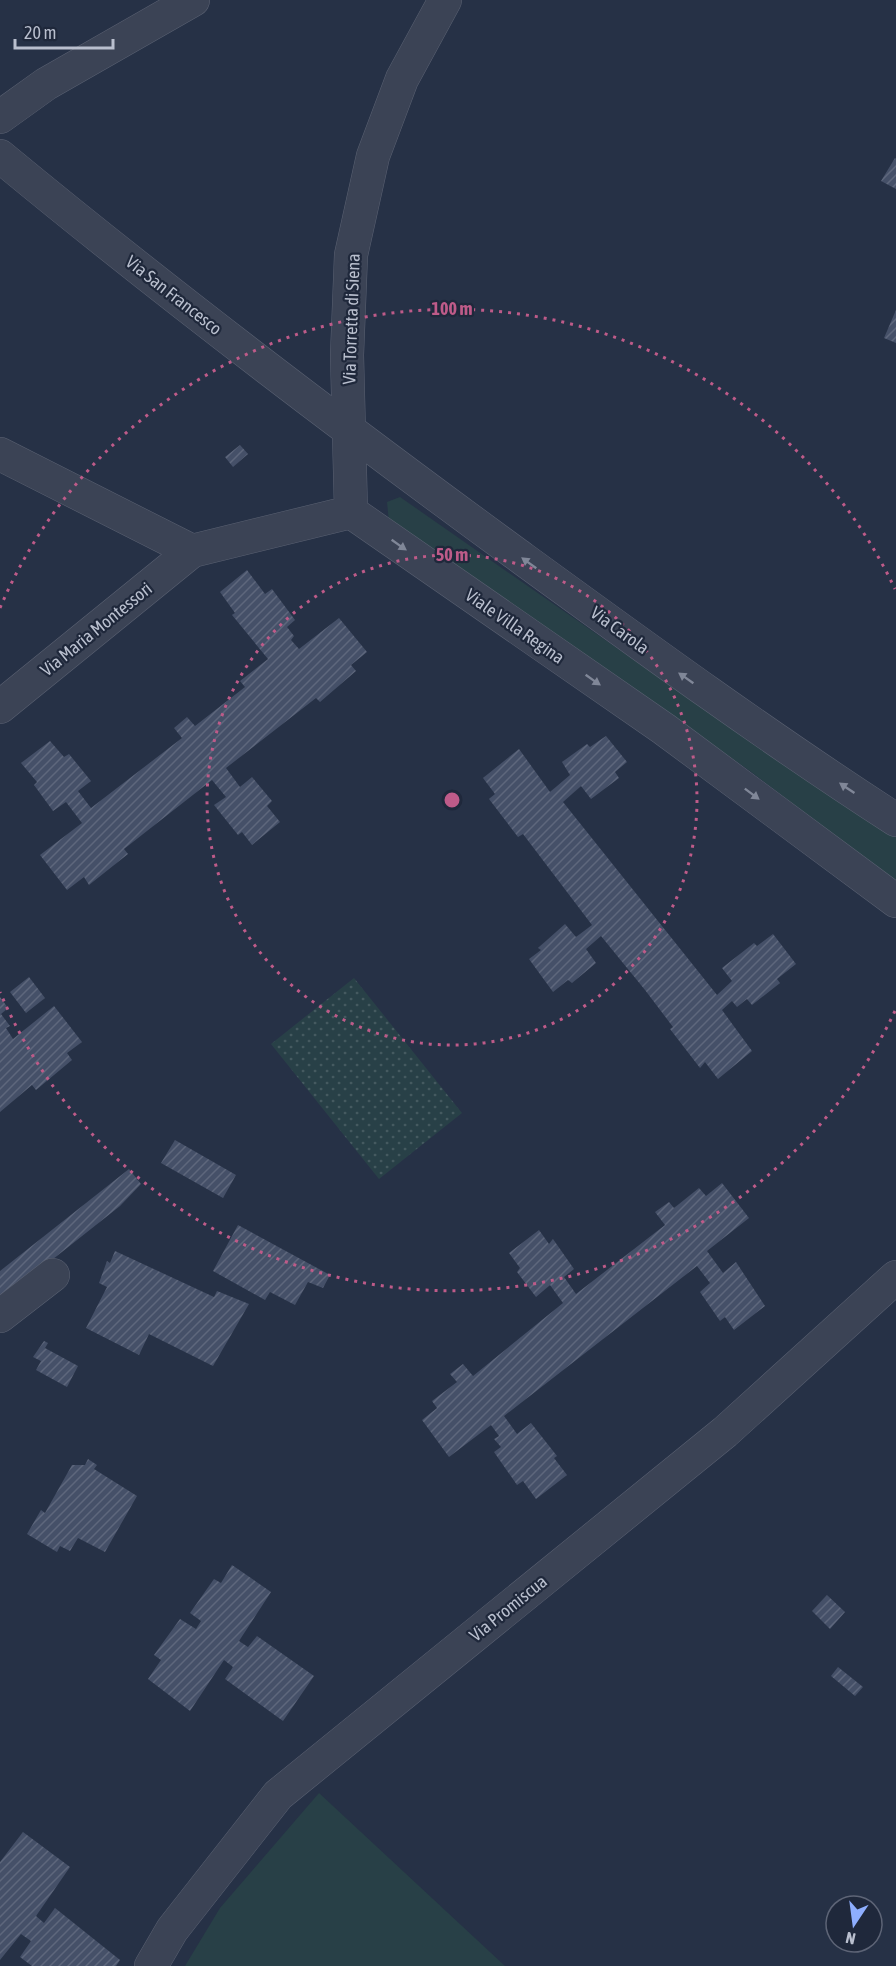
<svg xmlns="http://www.w3.org/2000/svg" width="896" height="1966" font-family="'Asap Condensed',sans-serif">
<style>
.green{fill:#284047}
.park{fill:url(#park-dots)}
.building{fill:url(#building-hatch)}
.lines{fill:none;stroke-linecap:round;stroke-linejoin:round}
.minor-casing{stroke:#5a6172;stroke-width:34}
.minor{stroke:#3b4355;stroke-width:33}
.oneway{fill:#808798}
.ring{fill:none;stroke:#be5b89;stroke-width:3;stroke-dasharray:3 6}
.labels{text-anchor:middle;dominant-baseline:central;stroke-width:4.5;stroke-linejoin:round;paint-order:stroke}
.street-label{font-size:18px;fill:#b9bfce;stroke:#1f283b}
.centre{fill:#be5b89;stroke:#1f283b;stroke-width:3}
.ring-label{font-size:18px;text-anchor:middle;font-weight:bold;fill:#be5b89;stroke:#1f283b;stroke-width:4.5;stroke-linejoin:round;paint-order:stroke}
</style>
<defs>
<pattern id="park-dots" width="8" height="8" patternUnits="userSpaceOnUse" patternTransform="scale(1.5)"><rect width="8" height="8" fill="#284047"/><path d="M2 2h.1M6 6h.1" fill="none" stroke="#455a60" stroke-width="1.8" stroke-linecap="round"/></pattern>
<pattern id="building-hatch" width="6" height="6" patternUnits="userSpaceOnUse" patternTransform="scale(1.5)"><rect width="6" height="6" fill="#455068"/><path d="M-1 1l2-2M0 6l6-6M5 7l2-2" fill="none" stroke="#5e677c"/></pattern>
</defs>
<rect width="100%" height="100%" fill="#263146"/>
<path class="green" d="M400,497L799,775L896,837V883L750,771L389,522L387,502Z
M319,1793L505,1966H185L220,1908Z"/>
<path class="park" d="M354,978L462,1113L379,1179L271,1044Z"/>
<path class="building" d="M895,158L896,159V189L881,181Z
M896,310V343L884,338Z
M240,445L248,454L233,467L225,457Z
M247,570L265,594L272,589L295,620L287,627L294,636L291,640L299,649L339,618L367,652L351,665L356,671L320,702L316,698L226,768L240,787L252,777L272,801L267,806L280,822L252,845L242,832L238,835L214,805L226,797L212,780L124,849L128,854L89,885L84,877L67,890L40,855L82,823L66,802L53,811L34,785L37,782L21,763L50,741L64,757L69,754L91,781L78,791L91,808L182,738L174,728L187,717L195,726L245,687L240,681L268,659L232,615L235,613L220,592Z
M606,736L627,762L615,772L619,778L591,799L581,786L563,802L717,995L732,981L722,968L754,943L757,946L773,934L796,964L777,979L780,983L752,1005L747,999L737,1007L732,1001L722,1010L752,1051L718,1079L705,1062L700,1068L670,1029L673,1027L645,990L601,936L586,949L596,963L572,983L568,980L553,992L529,959L541,950L538,948L565,924L576,937L592,925L523,834L518,837L489,799L495,794L483,778L519,749L550,792L570,775L562,762L587,744L590,747Z
M29,977L45,998L26,1013L10,992Z
M0,997L8,1008L1,1014L10,1026L6,1028L13,1039L54,1006L82,1042L67,1053L72,1060L36,1090L32,1085L0,1112Z
M175,1140L236,1175L223,1198L161,1163Z
M129,1169L141,1184L120,1206L0,1301V1271Z
M722,1183L749,1218L707,1251L723,1273L736,1262L765,1306L734,1330L725,1317L720,1321L700,1292L710,1283L697,1266L504,1416L517,1434L531,1423L557,1456L554,1458L567,1475L536,1499L523,1481L517,1485L494,1452L501,1447L494,1439L499,1436L491,1425L449,1457L422,1420L437,1408L432,1401L457,1382L450,1374L463,1364L473,1376L563,1303L550,1285L536,1297L517,1272L520,1268L509,1253L539,1230L549,1244L553,1239L574,1269L564,1277L576,1294L665,1225L655,1212L669,1202L674,1208L699,1188L706,1196Z
M238,1225L330,1275L323,1288L308,1282L295,1305L270,1292L265,1300L213,1271Z
M115,1251L214,1297L217,1291L249,1304L213,1366L149,1334L139,1355L86,1328L107,1287L99,1283L107,1261L110,1263Z
M44,1341L48,1343L45,1348L78,1366L67,1387L36,1370L41,1361L33,1357Z
M88,1459L97,1465L94,1469L137,1496L105,1552L78,1538L70,1551L60,1546L57,1552L27,1534L41,1510L45,1513L72,1465H85Z
M232,1565L271,1592L239,1641L248,1647L257,1636L314,1676L283,1721L225,1679L233,1667L224,1660L190,1711L148,1679L161,1660L154,1655L180,1619L196,1629L201,1621L190,1613L214,1579L221,1583Z
M827,1595L845,1612L830,1629L812,1611Z
M838,1667L863,1687L855,1696L831,1676Z
M23,1832L70,1867L36,1916L44,1923L55,1908L120,1960L116,1966H32L20,1957L31,1941L21,1934L0,1960V1862Z"/>
<g class="lines">
<defs>
<path id="minor" d="M0,117L46,84L193,0
M0,156C167,294 340,425 515,553C640,644 766,736 896,820
M0,454L192,551L351,512L664,729L896,901
M351,512L347,355L351,255L373,156L402,79L445,0
M0,707L192,551
M0,1316L53,1275
M151,1966L172,1930L278,1795L725,1432L896,1277"/>
</defs>
<use href="#minor" class="minor-casing"/>
<use href="#minor" class="minor"/>
</g>
<defs><path id="oneway-solid" d="M-6-.8H1V-3.2L6.5 0L1 3.2V.8H-6Z" transform="scale(1.5)"/></defs>
<g class="oneway">
<use href="#oneway-solid" transform="translate(399 545) rotate(35)"/>
<use href="#oneway-solid" transform="translate(529 563) rotate(-144)"/>
<use href="#oneway-solid" transform="translate(686 678) rotate(-145)"/>
<use href="#oneway-solid" transform="translate(593 680) rotate(35)"/>
<use href="#oneway-solid" transform="translate(847 788) rotate(-146)"/>
<use href="#oneway-solid" transform="translate(752 794) rotate(37)"/>
</g>
<g class="ring">
<circle cx="452" cy="800" r="245"/>
<path d="M895 1011A491 491 0 0 1 0 992M0 608A491 491 0 0 1 895 589"/>
</g>
<g class="labels">
<g class="street-label">
<text transform="translate(174 295) rotate(38)">Via San Francesco</text>
<text transform="translate(351 319) rotate(-88)">Via Torretta di Siena</text>
<text transform="translate(515 626) rotate(35)">Viale Villa Regina</text>
<text transform="translate(96 629) rotate(-39)">Via Maria Montessori</text>
<text transform="translate(620 630) rotate(36)">Via Carola</text>
<text transform="translate(508 1608) rotate(-39)">Via Promiscua</text>
</g>
</g>
<circle cx="452" cy="800" r="9" class="centre"/>
<g class="ring-label">
<text x="452" y="315">100 m</text>
<text x="452" y="561">50 m</text>
</g>
<g transform="translate(854 1924) rotate(193)"><circle r="28" fill="#1f283b" stroke="#5d6476" stroke-width="1.5"/>
<path d="M0-4.5L10 22L0 15L-10 22Z" fill="#8eaefe"/>
<text y="-9" font-size="16" font-weight="bold" text-anchor="middle" fill="#b9bfce">N</text>
</g>
<path d="M15 39v9h98v-9" fill="none" stroke="#b9bfce" stroke-width="3"/>
<text x="24" y="39" font-size="18" fill="#b9bfce" stroke="#1f283b" stroke-width="4.5" paint-order="stroke">20 m</text>
</svg>
